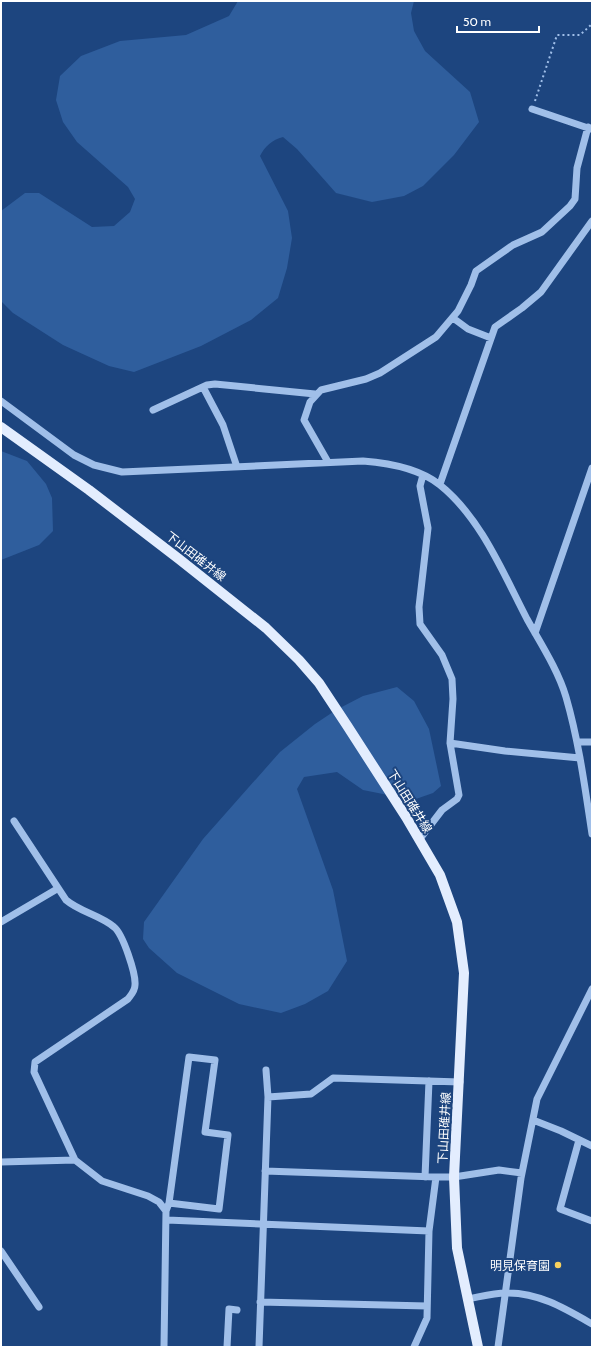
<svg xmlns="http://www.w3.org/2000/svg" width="593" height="1348" font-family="Cabin,'Noto Sans JP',sans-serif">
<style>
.green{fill:#2f5e9d}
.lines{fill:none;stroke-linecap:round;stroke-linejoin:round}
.path{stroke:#a0bfe9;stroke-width:2;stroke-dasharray:2 3;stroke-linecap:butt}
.minor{stroke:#a0bfe9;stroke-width:7}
.major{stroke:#e3edfe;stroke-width:10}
.poi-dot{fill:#f8d15e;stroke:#1d457f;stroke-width:1.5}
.labels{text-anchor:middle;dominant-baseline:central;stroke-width:4;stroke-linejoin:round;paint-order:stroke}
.street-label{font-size:12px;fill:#fff;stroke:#1d457f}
.poi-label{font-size:12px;fill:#fff;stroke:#1d457f;text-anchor:end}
</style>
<rect width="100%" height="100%" fill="#1d457f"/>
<path class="green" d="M238,1H414L411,13L414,31L425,51L470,92L479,122L454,155L423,186L404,196L372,202L336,193L297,149L283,137C272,140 265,146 260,156L288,211L292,238L287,268L278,298L251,320L201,346L134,372L109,366L63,345L13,313L1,301V211L25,193H39L92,227L114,226L130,212L135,199L128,187L77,142L63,122L56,100L60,76L81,56L120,41L186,35L229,16Z
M1,451L27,461L46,484L52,498L53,531L39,545L1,560Z
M397,687L414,701L429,729L441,786L433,793L413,800L363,790L337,772L304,777L297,789L333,890L347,961L328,991L305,1004L281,1013L239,1004L177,973L149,948L143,939L144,922L203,839L280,752L315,724L336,710L363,696Z"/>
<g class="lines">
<path class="path" d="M535,101L557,35H580L592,24"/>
<path class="minor" d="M532,109L591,129
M453,318L468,329L491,338
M203,387L223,425L237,467
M1,401L74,455L94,465L122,472L363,461C389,463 419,468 440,485C481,518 503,573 527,619C541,644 558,670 566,697C579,742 585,788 592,834
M153,410L207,385L215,384L315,394
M328,462L304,420L310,402L321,390L366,379L380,373L436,337L458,311L471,285L476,271L513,245L542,232L570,206L575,199L577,168L588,127
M440,484L495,327L522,308L541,292L592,221
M535,633L592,468
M578,742H592
M450,743L505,751L580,758
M14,821L66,900C80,912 100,915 114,927C123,934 136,974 135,985C135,991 131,995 128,999L35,1062L34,1072L75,1160L102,1181L148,1196L159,1202L166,1211L164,1347
M419,840L442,810L457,799L459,795L450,743L453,699L452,679L442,655L420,624L419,607L428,528L420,486L423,475
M1,922L57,889
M268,1097L311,1094L333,1078L460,1082
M533,1120L561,1131L592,1146
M579,1140L560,1209L592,1221
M1,1162L75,1160
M265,1171L436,1177
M425,1177L429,1081
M166,1211L169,1203L189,1057L215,1060L205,1132L228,1135L219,1209L169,1203
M167,1220L429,1231
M1,1251L39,1307
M467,1299C479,1297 493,1293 506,1293C538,1292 566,1309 592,1324
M260,1302L427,1306
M227,1347L229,1309L237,1310
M259,1347L268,1097L266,1070
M414,1347L427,1318L429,1231L436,1177H454L499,1170L522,1173
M498,1347L521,1178L537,1099L592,989"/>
<path class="major" d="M1,427L89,490L179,559L266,628L299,660L319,683L348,727L406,817L440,875L457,922L464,973L454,1177L457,1248L478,1347"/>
</g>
<circle class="poi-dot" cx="558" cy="1265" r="4"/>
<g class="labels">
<g class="street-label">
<text transform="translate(196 556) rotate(38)">下山田碓井線</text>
<text transform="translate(410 801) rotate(58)">下山田碓井線</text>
<text transform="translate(444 1128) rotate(-87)">下山田碓井線</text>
</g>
<g class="poi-label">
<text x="550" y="1265">明見保育園</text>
</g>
</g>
<rect width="593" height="1348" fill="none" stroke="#ffffff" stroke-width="4"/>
<path d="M457 26v6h82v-6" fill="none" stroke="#ffffff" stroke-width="2"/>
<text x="463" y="26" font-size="12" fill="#ffffff" stroke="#1d457f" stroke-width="3" paint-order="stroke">50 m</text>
</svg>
